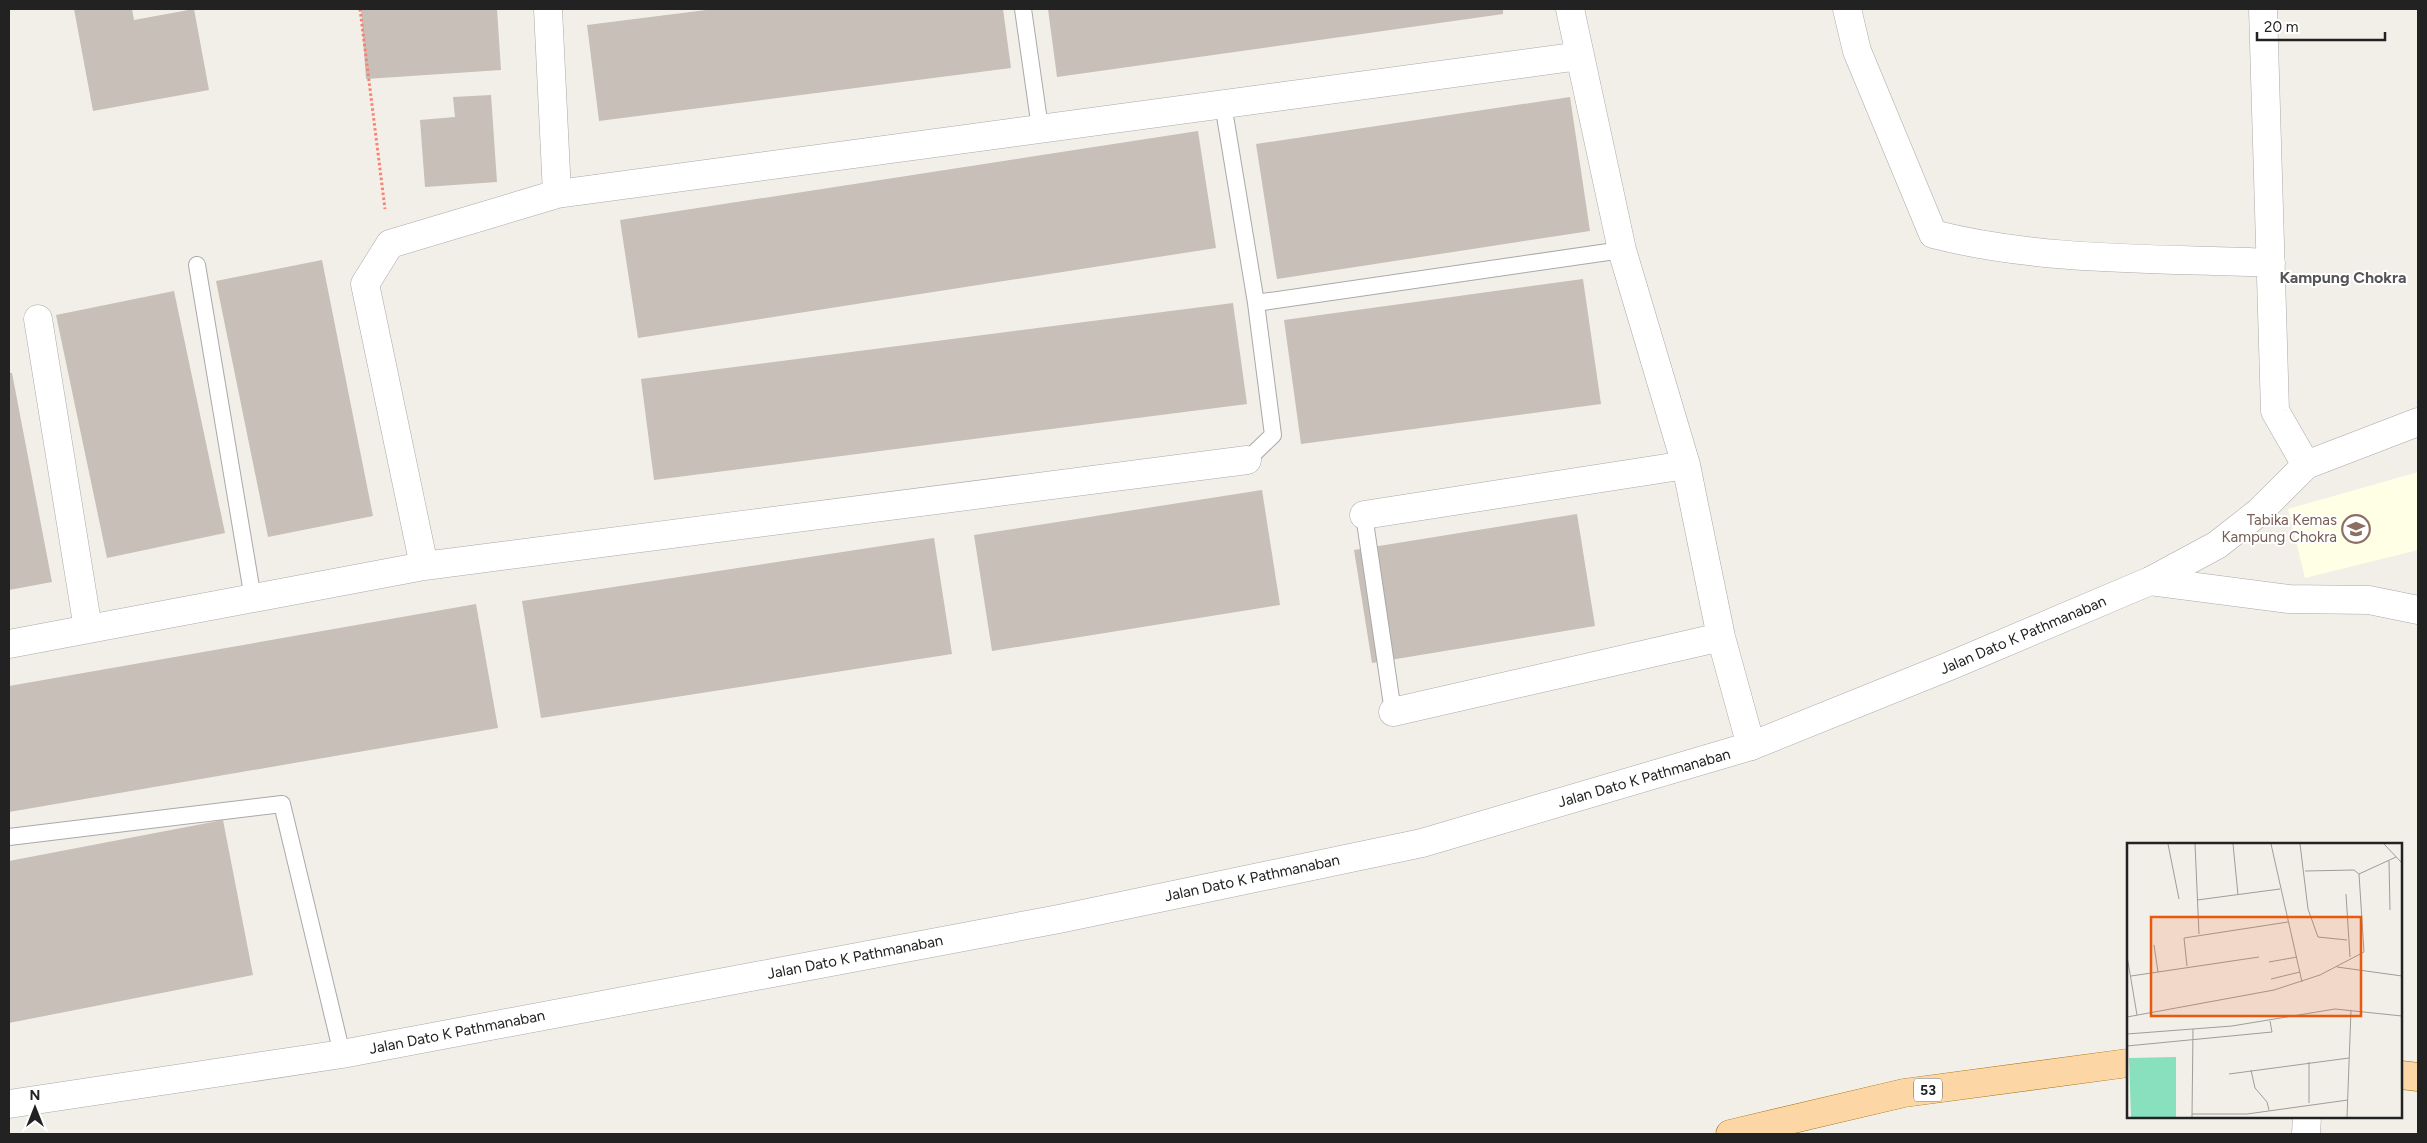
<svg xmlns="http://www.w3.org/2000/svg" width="2427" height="1143" font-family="Figtree,sans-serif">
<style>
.education{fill:#ffffe5}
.building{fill:#c7bfb8}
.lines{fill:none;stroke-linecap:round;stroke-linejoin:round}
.service-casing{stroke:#a9a9a9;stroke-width:18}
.minor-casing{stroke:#a9a9a9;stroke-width:29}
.tertiary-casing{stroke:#a9a9a9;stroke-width:29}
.primary-casing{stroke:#a06b00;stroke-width:29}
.path{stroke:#fa8072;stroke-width:3;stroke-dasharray:2.5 2.5;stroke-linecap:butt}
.service{stroke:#fff;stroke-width:16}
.minor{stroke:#fff;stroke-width:28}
.tertiary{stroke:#fff;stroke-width:28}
.primary{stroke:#fcd6a4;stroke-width:28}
.labels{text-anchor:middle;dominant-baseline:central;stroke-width:4;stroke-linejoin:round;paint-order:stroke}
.shield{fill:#fff;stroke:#646464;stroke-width:1}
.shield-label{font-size:14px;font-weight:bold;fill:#222}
.education-label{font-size:15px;fill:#785e54;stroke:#fff;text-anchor:end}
.street-label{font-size:15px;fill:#222;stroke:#fff}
.neighbourhood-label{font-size:16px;font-weight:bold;fill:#555;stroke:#fff}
.inset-road{fill:none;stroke:#9f9d99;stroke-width:1}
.view{fill:#e8590c;fill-opacity:0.15;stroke:#e8590c;stroke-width:2.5}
.inset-edge{fill:none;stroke:#222;stroke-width:2.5}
</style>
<rect width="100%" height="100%" fill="#f2efe9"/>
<path class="education" d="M2418,472V550L2305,578L2288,509Z"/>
<path class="building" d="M74,9H132L134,20L194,9L209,90L93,111Z
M361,9H497L501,70L366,79Z
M714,9H1003L1011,68L599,121L587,25Z
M1048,9H1503V14L1057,77Z
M491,95L497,182L425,187L420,120L455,117L453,97Z
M1570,97L1590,231L1277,279L1256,144Z
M1198,131L1216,248L638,338L620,220Z
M322,260L373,516L268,537L216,281Z
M1583,279L1601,404L1301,444L1284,320Z
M174,291L225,533L107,558L56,315Z
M1233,303L1247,404L654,480L641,379Z
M9,373H12L52,582L9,590Z
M1262,490L1280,605L992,651L974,535Z
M1577,514L1595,626L1372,663L1354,550Z
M934,538L952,654L541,718L522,601Z
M476,604L498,728L9,812V686Z
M223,820L253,975L9,1023V861Z"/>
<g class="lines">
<defs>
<path id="service" d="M1023,9L1040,128
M1223,104L1256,303L1273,435L1247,460
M197,265L253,599
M1256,303L1622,250
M1364,515L1393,712
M9,837L282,804L342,1054"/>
<path id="minor" d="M548,9L557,194
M1570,9L1622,250L1686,465L1721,637L1751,746
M1847,9L1857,51L1933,234C2042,262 2159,258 2271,263
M2263,9L2275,411L2306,465
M38,319L88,629
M1364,515L1686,465
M424,566L365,284L390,244L557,194L1580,56
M2150,581L2289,599L2369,600L2418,610
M9,644L424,566L1247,460
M1393,712L1721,637"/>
<path id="tertiary" d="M9,1104L342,1054L1059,919L1422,843L1751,746L1952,665L2150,581L2217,545L2259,512L2306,465L2418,422
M2306,1134L2307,1117"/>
<path id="primary" d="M2401,1075L2418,1077
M1730,1134L1904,1093L2128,1063"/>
</defs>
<use href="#service" class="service-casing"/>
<use href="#minor" class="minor-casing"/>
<use href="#tertiary" class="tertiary-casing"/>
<use href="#primary" class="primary-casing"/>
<path class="path" d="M360,9L385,209"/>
<use href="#service" class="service"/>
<use href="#minor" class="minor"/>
<use href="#tertiary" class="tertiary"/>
<use href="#primary" class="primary"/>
</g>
<defs>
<symbol id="school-ring" viewBox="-11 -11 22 22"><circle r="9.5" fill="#fff" stroke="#8d6e63" stroke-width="1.5"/><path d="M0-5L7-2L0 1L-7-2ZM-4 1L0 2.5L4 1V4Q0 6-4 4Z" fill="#8d6e63"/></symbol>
</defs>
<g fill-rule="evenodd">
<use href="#school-ring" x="2340" y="513" width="32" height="32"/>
</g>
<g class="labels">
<rect class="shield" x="1914" y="1078.5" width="28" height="23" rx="4"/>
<g class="shield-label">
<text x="1928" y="1090">53</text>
</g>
<g class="education-label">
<text x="2337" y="520">Tabika Kemas<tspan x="2337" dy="17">Kampung Chokra</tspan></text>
</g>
<g class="street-label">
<text transform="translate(2023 635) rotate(-23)">Jalan Dato K Pathmanaban</text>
<text transform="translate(1644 778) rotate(-16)">Jalan Dato K Pathmanaban</text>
<text transform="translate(1252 878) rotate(-12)">Jalan Dato K Pathmanaban</text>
<text transform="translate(855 957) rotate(-11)">Jalan Dato K Pathmanaban</text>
<text transform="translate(457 1032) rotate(-11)">Jalan Dato K Pathmanaban</text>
</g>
<g class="neighbourhood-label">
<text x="2343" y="277">Kampung Chokra</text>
</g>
</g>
<g transform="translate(2127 843)">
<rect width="275" height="275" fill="#f2efe9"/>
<path d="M49,214V274H4L2,215Z" fill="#88e0be"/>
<path class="inset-road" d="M41,1L52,56M68,1L72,91M106,1L111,52M144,1L175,139M173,1L181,66L191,94L220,97M257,1L275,20M262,18L263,67M178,28L227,27L232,31L269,14M219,51L223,114M70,57L153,46M27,102L31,129M0,113L10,172M142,119L170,114M60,123L57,95L161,79M210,124L275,133M4,133L132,114M144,136L173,129M0,174L147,147L193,132L237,109L232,31M0,191L105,183L208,166L275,173M0,203L145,189L143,178M182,219V260M124,227L128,245L140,259L142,267M102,231L222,215M65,271H120L221,257M65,274L66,186M220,274L224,167"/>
<path class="view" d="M24,74H234V173H24Z"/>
<rect width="275" height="275" class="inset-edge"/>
</g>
<rect width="2427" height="1143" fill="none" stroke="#222222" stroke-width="20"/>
<g transform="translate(35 1108)" stroke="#ffffff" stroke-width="4" paint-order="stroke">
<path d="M0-4L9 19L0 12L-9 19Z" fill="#222222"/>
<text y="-8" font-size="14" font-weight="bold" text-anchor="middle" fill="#222222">N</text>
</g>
<path d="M2257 32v8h128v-8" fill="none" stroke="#222222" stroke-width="2.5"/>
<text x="2264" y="32" font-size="15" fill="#222222" stroke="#ffffff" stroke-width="4" paint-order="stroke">20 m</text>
</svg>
